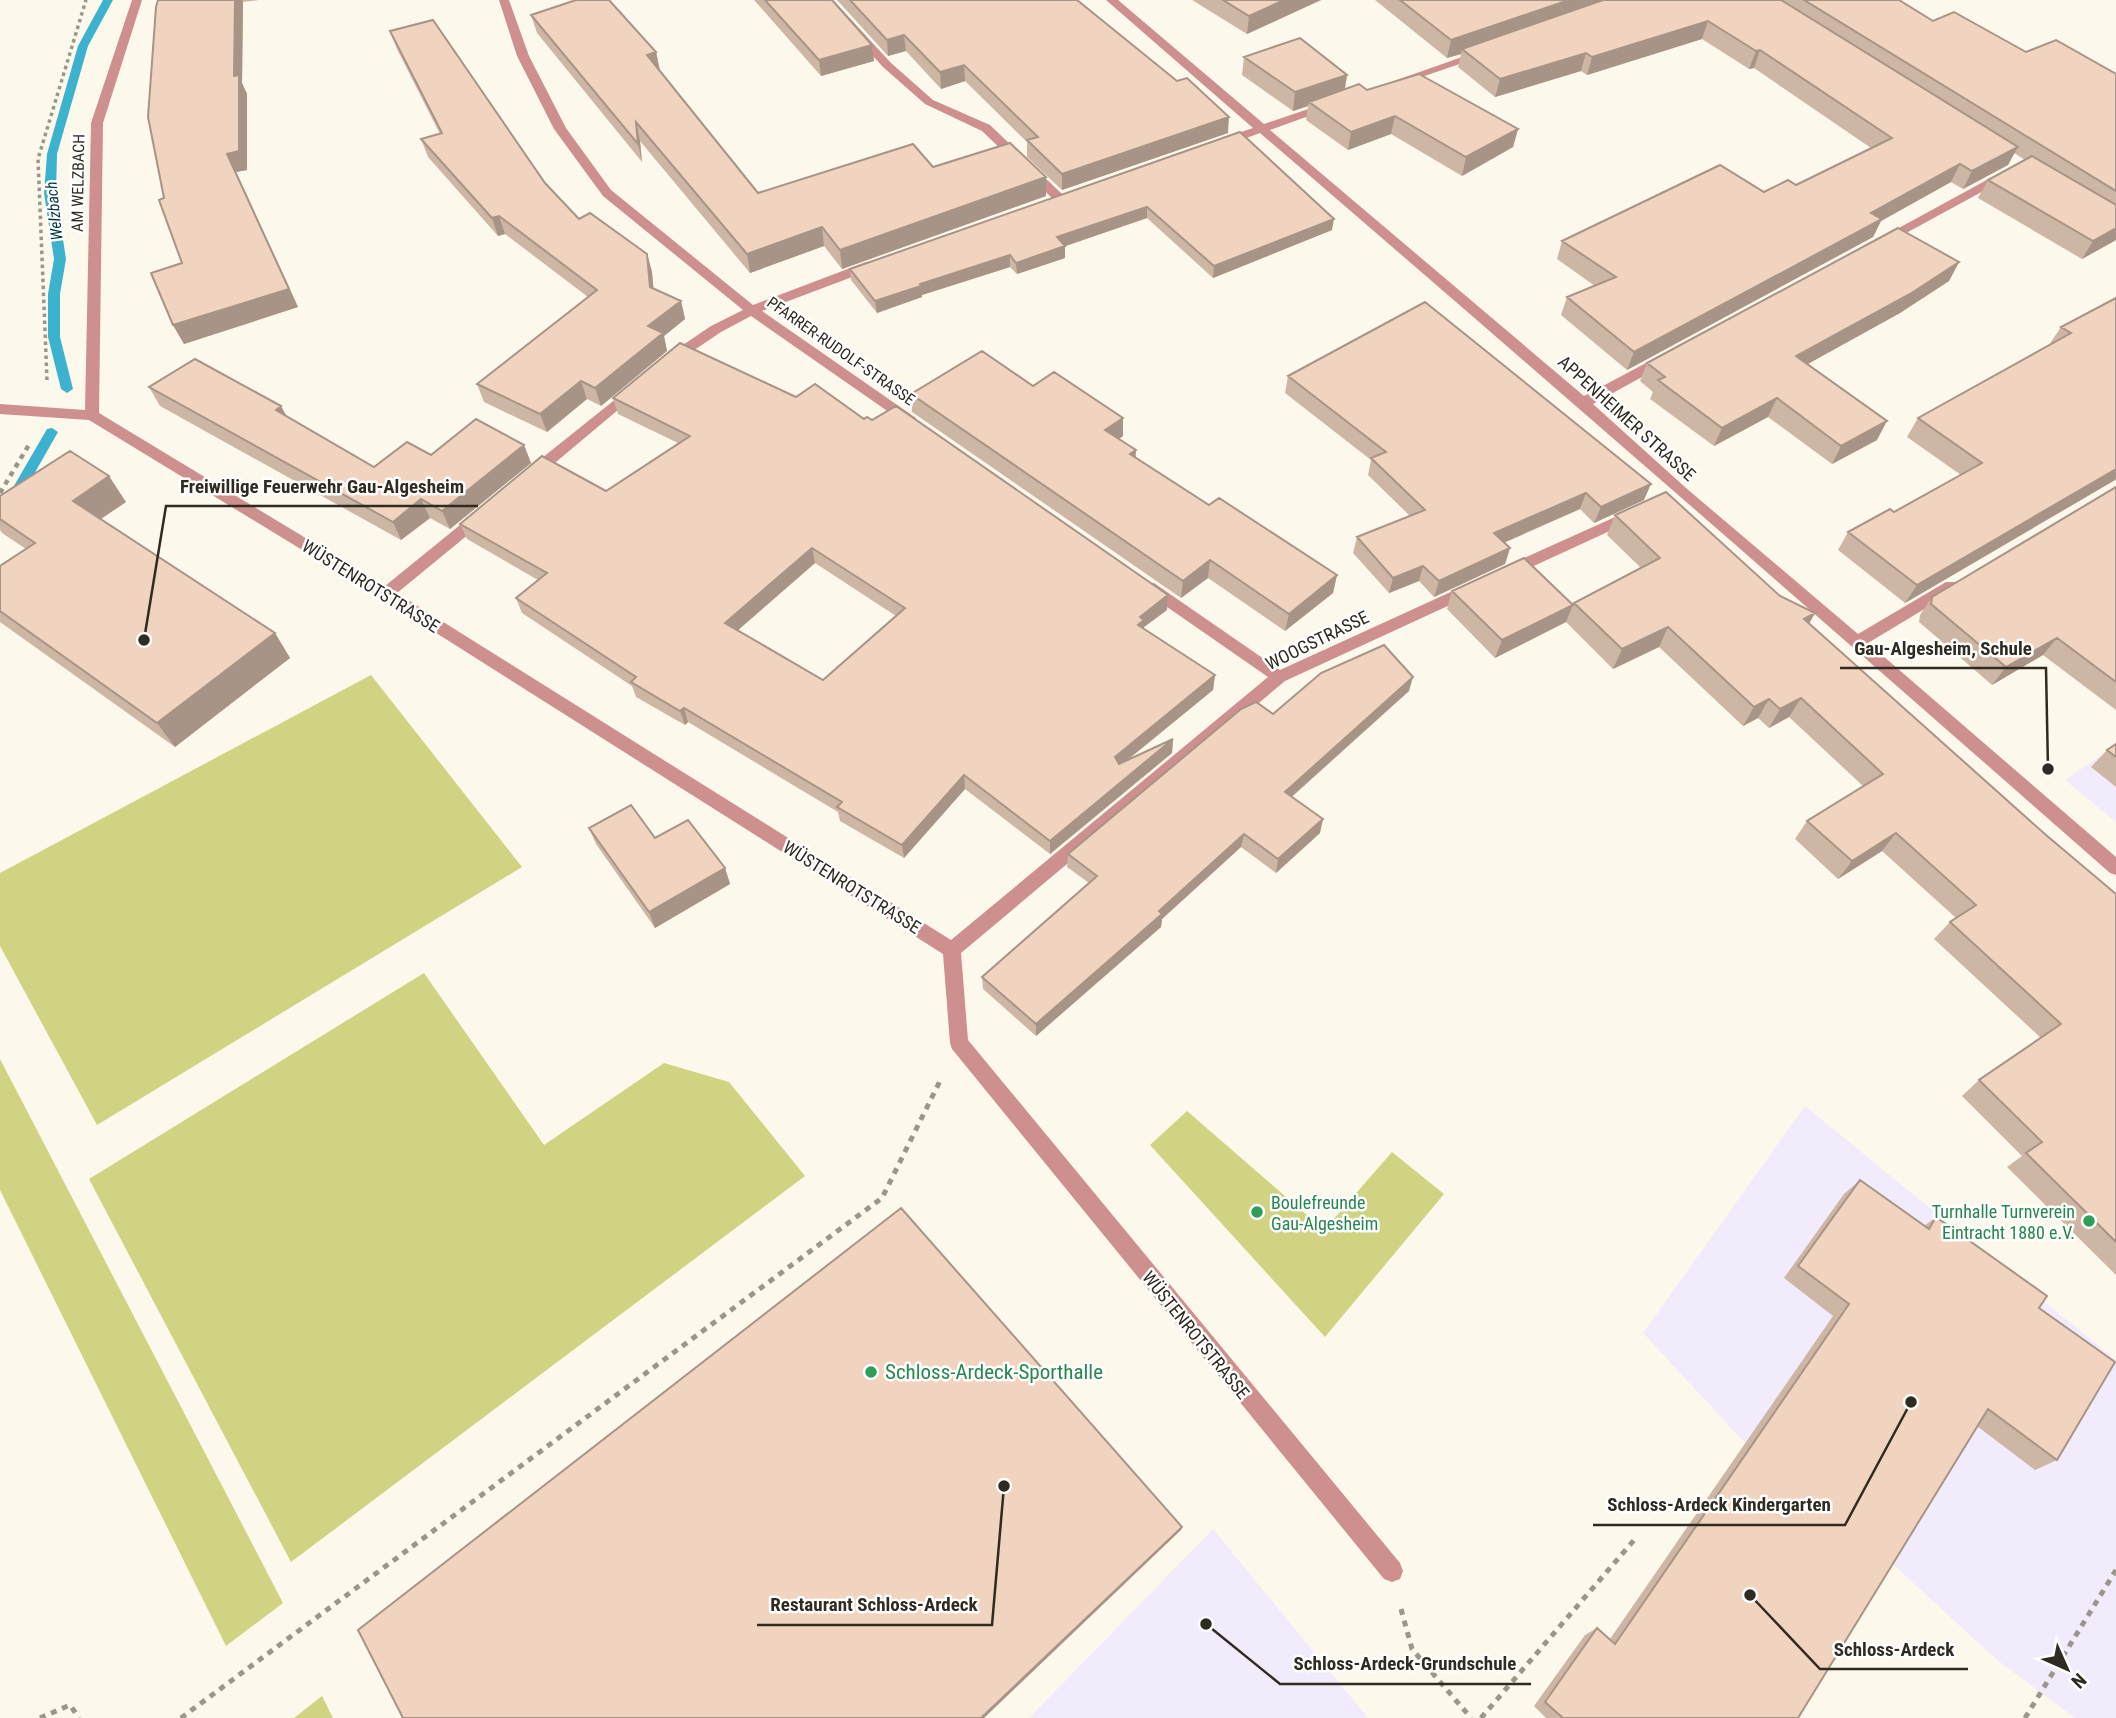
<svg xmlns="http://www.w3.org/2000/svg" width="2116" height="1718" font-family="'Roboto Condensed',sans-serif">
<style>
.education{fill:#f1ebfc}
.green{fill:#cfd382}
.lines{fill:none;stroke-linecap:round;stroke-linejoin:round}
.stream{fill:#3cb2ce;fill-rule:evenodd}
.path-far2{stroke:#9b968b;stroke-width:3.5;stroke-dasharray:3.5 3.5;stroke-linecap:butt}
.path-far1{stroke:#9b968b;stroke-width:4.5;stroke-dasharray:5 5;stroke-linecap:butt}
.path{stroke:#9b968b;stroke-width:5;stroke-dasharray:6 6;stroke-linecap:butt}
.street{fill:#ce908f;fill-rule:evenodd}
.wall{fill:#ceb6a4;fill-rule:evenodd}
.shaded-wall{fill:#a89486}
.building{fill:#f0d4bf;stroke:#a89486;stroke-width:2;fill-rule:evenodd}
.leisure-dot{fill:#2e9e5b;stroke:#fff;stroke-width:2.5}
.labels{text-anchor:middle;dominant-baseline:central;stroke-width:5;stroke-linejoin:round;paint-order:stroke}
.far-street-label{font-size:16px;fill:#302b20;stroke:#fff}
.far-water-label{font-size:16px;font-style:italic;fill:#003642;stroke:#fff}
.street-label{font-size:18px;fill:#302b20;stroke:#fff}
.leisure-label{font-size:18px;fill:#27864d;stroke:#fff;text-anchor:start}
.near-leisure-label{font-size:21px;fill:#27864d;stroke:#fff;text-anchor:start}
.leader{fill:none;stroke:#302b20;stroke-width:2.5}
.callout-dot{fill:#302b20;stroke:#fff;stroke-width:2.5}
.callout-label{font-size:19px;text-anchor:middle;font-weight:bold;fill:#302b20;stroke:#fff;stroke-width:5;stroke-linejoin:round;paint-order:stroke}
</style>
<rect width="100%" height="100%" fill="#fdf8ec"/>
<path class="education" d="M2116,745V822L2065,780Z
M1805,1106L2116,1360V1718H2075L1997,1660L1883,1555L1745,1443L1643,1333Z
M1213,1529L1368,1718H1029Z"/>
<path class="green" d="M371,675L522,867L97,1125L0,946V873Z
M424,973L544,1145L664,1063L729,1082L805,1176L291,1562L89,1179Z
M0,1059L283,1603L226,1646L0,1190Z
M1187,1111L1324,1230L1392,1152L1444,1194L1325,1337L1150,1145Z
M322,1696L333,1718H294Z"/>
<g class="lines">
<path class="stream" d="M103,0H113L88,46L57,154L56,193L66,259L60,294V337L73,389L67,393L61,389L48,337V294L54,259L44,193L47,154L78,46Z
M52,428L58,432L5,525L0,527V510L47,429Z"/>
<path class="path-far2" d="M47,380L38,159L86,0"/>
<path class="path-far1" d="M0,493L30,443"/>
<path class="path" d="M1401,1609L1412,1649L1471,1718
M40,1718L70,1705L79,1718
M181,1718L882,1198L940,1081
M1481,1718L1635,1539
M2025,1718L2116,1570"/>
<path class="street" d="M132,0H142L103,123L99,413L385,586L476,512H486L488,516L486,520L397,593L951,940L1268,677L1144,591L1141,587L1144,583H1154L1280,670L1466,585H1476L1479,589L1476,593L1285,681L961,953L968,1040L1400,1563L1403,1571L1400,1579L1392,1582L1384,1579L952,1049L950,1043L943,954L381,598L89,420L0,414V404L85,410L91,123Z
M499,0H509L529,56L566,128L611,190L753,305L866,262H876V268L762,311L916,418V424H906L751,316L721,332L675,363H665V357L711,326L743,310L603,196L554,129L517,56Z
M822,0H833L891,63L933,100L990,125L1063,195V201H1055L982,131L925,104L883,67Z
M1106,0H1118L1264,124L1323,104H1331V108L1270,130L1584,396L1661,355H1671V361L1593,404L1686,488L1858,634L1946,582H1956L1959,586L1956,590L1868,643L2116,857V875L2110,873C1828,625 1545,378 1260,133L1225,146H1217V140L1253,128Z
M1479,51L1485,54L1483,56L1404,83L1394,81Z
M2005,170L2011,174L2009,177L1886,244L1881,245L1875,241Z
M632,386L637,388V394L537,478H527L525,474L527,470Z
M1633,509L1638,510L1640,514L1638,518L1514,575H1504L1501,571L1504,567Z"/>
</g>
<path class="wall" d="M158,0H259L243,2L242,83L247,94V170L236,172L298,307L184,344L173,325L182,263L164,198Z
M754,0H832L872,45L874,61L821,76Z
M837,0H1077L1228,133L1062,190L1027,157V142L965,81L941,89L906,51L888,56Z
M1192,0H1321L1247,34Z
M1375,0H1899L1933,21L2026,52L2116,74V240L2082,259L1978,198L1988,180L2025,160L2014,153L2008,165L1963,189L1951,182L1881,221L1873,237L1627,370L1561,315L1567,297L1595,286L1557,259L1562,241L1796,185L1871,148L1754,68L1749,69L1702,39L1587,75L1581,71L1495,97L1458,67L1461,54L1447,58Z
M531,15L656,52L660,71L758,193L933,167L1046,177V196L842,269L824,246L750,273L640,141L642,162L537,33Z
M390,31L545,183L579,219L647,254L652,272L653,288L681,301L685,319L664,336L667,351L601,406L587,399L547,432L484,402L477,384L588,297L505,234L498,236L428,157L421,139L440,134L397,49Z
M1244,57L1347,75L1345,89L1367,90L1518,129L1513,147L1462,176L1391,134L1348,150L1306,120L1308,106L1293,111L1242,75Z
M1240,132L1332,230L1213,278L1147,218L1065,246V258L1017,274L1010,267L922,295V297L877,313L851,280L850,269Z
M1959,262L1949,281L1900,313L1807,364L1877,440L1832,464L1768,417L1714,446L1650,399L1653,392L1640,381L1647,363Z
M2116,298V481L2115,480L1905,603L1838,550L1848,532L1894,512L1961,475L1907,437L1918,418L2049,345L2061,327Z
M1288,376L1644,500L1594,523L1580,509L1504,543L1510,548L1505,564L1434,597L1419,581L1389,593L1353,553L1357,537L1410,516L1368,475L1371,460L1285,393Z
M1033,386L1123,436L1119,439L1136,458L1209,505L1337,575L1333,593L1285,631L1208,578L1181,598L912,412L911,394Z
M149,387L286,416L374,467L431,455L524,445L531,463L450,529L430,518L401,540L160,406Z
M796,397L872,420L1168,595L1167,610L1144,627V629L1215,675L1213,690L1127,760L1173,739L1172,753L1050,854L965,789L904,858L840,821L838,812L688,722L685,725L636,697L632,686L522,613L516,598L538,580L467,539L460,524L606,491L678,443L618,414L613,398ZM815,563L896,616L823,680L738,630Z
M2116,487V710L2043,655L1992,685L1919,622L1920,615L1932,597Z
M0,496L126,502L101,519L275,633L290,658L175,747L0,622V566L26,549L2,533L0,530Z
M1615,515L1815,613L1809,623L2046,835L2116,894V1275L2007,1167L2022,1156L1962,1096L1979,1080L2041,1038L1934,939L1950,922L1956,918L1882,851L1838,879L1795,839L1807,821L1863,786L1789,717L1769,728L1758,718L1743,726L1659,647L1613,669L1566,622L1495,658L1447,609L1452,591L1573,605L1574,603L1641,568L1607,535Z
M1409,691L1292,797L1320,833L1276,873L1241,847L1162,919L1161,927L1036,1036L983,989L982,977L1089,883L1067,867L1068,854L1273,714Z
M2116,744V787L2091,767L2107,750Z
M589,828L725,868L730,884L655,928L596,844Z
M1860,1180L1924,1226L1936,1217L2039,1308L2057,1460L2035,1470L1977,1426L1798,1718H1546L1534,1706L1585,1635L1597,1628L1610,1639L1833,1316L1784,1278L1844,1194Z"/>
<path class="shaded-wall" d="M235,0H242L243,2L242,83L247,94V170L236,172L298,307L184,344L173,325L227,154L234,76Z
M1284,0H1321L1247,34L1249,16Z
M1569,0H1617L1462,49L1461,54L1447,58L1451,40Z
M1708,21L1702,39L1587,75L1592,57Z
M904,35L906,51L888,56L887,40Z
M872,45L874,61L821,76L819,60Z
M1760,50L1754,68L1749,69L1756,51Z
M656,52L660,71L647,55Z
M1586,53L1581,71L1495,97L1500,79Z
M964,65L965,81L941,89L940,72Z
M1347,75L1344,93L1309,102L1308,106L1293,111L1295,92Z
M1395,116L1391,134L1348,150L1351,132Z
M1229,117L1228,133L1062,190V174Z
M636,122L640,141L642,162L638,144Z
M1518,129L1513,147L1462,176L1466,157Z
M2018,147L2008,165L1963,189L1972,171Z
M1960,164L1951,182L1881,221L1873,237L1627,370L1634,352L1871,213Z
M1046,177V196L842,269L840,250Z
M1147,207V218L1057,249V237Z
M499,216L505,234L498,236L492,218Z
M1334,219L1332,230L1213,278L1214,266Z
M822,227L824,246L750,273L747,254Z
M2116,228V240L2082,259L2093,241Z
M1065,246V258L1017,274L1016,263Z
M647,254L652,272L655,305L650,287Z
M1010,255V267L922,295V297L877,313L875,301L920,284Z
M1959,262L1949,281L1900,313L1788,375L1796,356Z
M681,301L685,319L664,336L667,351L601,406L595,388L648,326Z
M581,381L587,399L547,432L540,414Z
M1777,398L1768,417L1714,446L1722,428Z
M281,406L291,424L276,410Z
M1123,418V436L1105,448V430Z
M1887,421L1877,440L1832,464L1841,446Z
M524,445L531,463L450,529L442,511Z
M1136,450L1135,468L1130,454Z
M2116,469V478L2115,480L1905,603L1917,585Z
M109,476L126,502L90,526L73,501Z
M1651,484L1644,500L1594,523L1601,507Z
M1586,493L1580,509L1489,549L1494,533Z
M421,499L430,518L401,540L393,522Z
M812,548L815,563L729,638L725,623Z
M1510,548L1505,564L1434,597L1439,581Z
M1210,560L1208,578L1181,598L1183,581Z
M1423,566L1419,581L1389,593L1393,578Z
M1337,575L1333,593L1285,631L1289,614Z
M1168,595L1167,610L1144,627L1143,635L1137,639L1140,617Z
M1573,605L1566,622L1495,658L1502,640Z
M1815,613L1804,633V619Z
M1668,627L1659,647L1613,669L1622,649Z
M275,633L290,658L175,747L157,723Z
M2057,638L2043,655L1992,685L2006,667Z
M1215,675L1213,690L1114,771L1115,757Z
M1413,677L1409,691L1282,805L1285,792Z
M1801,698L1789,717L1769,728L1780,709Z
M1769,699L1758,718L1743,726L1754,707Z
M684,708L688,722L685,725L680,711Z
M1173,739L1172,753L1050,854V841Z
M964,775L965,789L904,858L902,845Z
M1323,819L1320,833L1276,873L1278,859Z
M1896,833L1882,851L1838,879L1852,861Z
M1244,834L1241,847L1162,919L1161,927L1036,1036V1024Z
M725,868L730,884L655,928L649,912Z
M1182,1527L1181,1530L984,1718H981Z"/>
<path class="building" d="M158,0H235L234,76L239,75V151L227,154L289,289L173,325L151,273L182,263L159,200L164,198L148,117L156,7Z
M576,0H609L656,52L647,55L758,193L913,144L933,167L1010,143L1046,177L840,250L822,227L747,254L636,122L638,144L531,15Z
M765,0H832L872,45L819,60Z
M850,0H1077L1177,81L1187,78L1229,117L1062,174L1027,140L1038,137L964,65L940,72L904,35L887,40Z
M1223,0H1284L1249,16Z
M1400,0H1569L1451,40Z
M1603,0H1781L2018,147L1972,171L1960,164L1871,213L1882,219L1634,352L1567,297L1616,277L1562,241L1720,165L1764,192L1788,180L1796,185L1892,138L1760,50L1756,51L1708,21L1592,57L1586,53L1500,79L1462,49Z
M1804,0H1899L1933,21L1954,12L2026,52L2056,40L2116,74V191Z
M433,20L545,183L579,219L590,213L647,254L650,287L681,301L648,326L663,333L595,388L581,381L540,414L477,384L597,290L499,216L492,218L421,139L442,133L390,31Z
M1300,38L1347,75L1295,92L1244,57Z
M1419,74L1518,129L1466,157L1395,116L1351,132L1309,102L1359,84L1367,90Z
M1240,132L1334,219L1214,266L1147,207L1057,237L1065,246L1016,263L1010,255L920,284L921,286L875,301L850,269Z
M2032,156L2116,205V228L2093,241L1988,180Z
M1898,228L1959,262L1910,294L1796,356L1887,421L1841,446L1777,398L1722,428L1658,380L1665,377L1647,363Z
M2116,298V469L1917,585L1848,532L1890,509L1894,512L1982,463L1918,418L2071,333L2061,327Z
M1425,302L1651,484L1601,507L1586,493L1494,533L1510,548L1439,581L1423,566L1393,578L1357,537L1425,510L1371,458L1386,452L1288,376Z
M680,343L796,397L815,384L864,419L867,417L872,420L896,406L1168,595L1140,617L1144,620L1138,625L1215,675L1115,757L1119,764L1173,739L1050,841L964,775L902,845L837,807L842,802L684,708L680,711L631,682L636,677L516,598L547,573L460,524L542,456L606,491L690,436L613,398ZM812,548L905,608L823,680L725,623Z
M982,351L1033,386L1054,372L1123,418L1105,430L1136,450L1130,454L1209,505L1219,498L1337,575L1289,614L1210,560L1183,581L911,394Z
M195,359L281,406L276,410L374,467L407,442L431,455L476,419L524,445L442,511L421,499L393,522L149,387Z
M70,451L109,476L73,501L275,633L157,723L0,611V566L35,543L0,519V496Z
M2116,487V682L2057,638L2006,667L1931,604L1932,597Z
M1666,492L1780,596L1815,613L1804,619L2046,835L2116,894V1242L2026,1153L2042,1142L1979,1080L2061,1024L1950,922L1976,905L1896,833L1852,861L1807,821L1883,774L1801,698L1780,709L1769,699L1754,707L1668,627L1622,649L1574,603L1660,558L1615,515Z
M1524,558L1573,605L1502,640L1452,591Z
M1384,645L1413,677L1285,792L1323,819L1278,859L1244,834L1159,911L1162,914L1036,1024L982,977L1097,876L1068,854L1241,709L1256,702L1273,714L1321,673Z
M2116,744V757L2107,750Z
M631,805L655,838L688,820L725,868L649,912L589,828Z
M1860,1180L1929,1229L1936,1217L2047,1296L2039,1308L2115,1362L2057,1460L1988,1409L1798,1718H1563L1545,1702L1597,1628L1615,1644L1849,1304L1798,1266Z
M901,1208L1182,1527L981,1718H403L358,1630Z"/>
<g class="leisure-dot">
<circle cx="1257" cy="1212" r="7"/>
<circle cx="2089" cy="1221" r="7"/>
<circle cx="871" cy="1372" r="7"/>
</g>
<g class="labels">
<g class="far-street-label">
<text transform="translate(78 183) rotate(-89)">AM WELZBACH</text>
<text transform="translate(841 351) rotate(35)">PFARRER-RUDOLF-STRASSE</text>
</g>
<g class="far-water-label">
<text transform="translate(54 211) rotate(-96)">Welzbach</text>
</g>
<g class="street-label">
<text transform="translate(1627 418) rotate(42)">APPENHEIMER STRASSE</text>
<text transform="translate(371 586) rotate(32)">WÜSTENROTSTRASSE</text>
<text transform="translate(1317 640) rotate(-26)">WOOGSTRASSE</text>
<text transform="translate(852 887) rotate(32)">WÜSTENROTSTRASSE</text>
<text transform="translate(1196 1335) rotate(51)">WÜSTENROTSTRASSE</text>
</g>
<g class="leisure-label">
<text x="1271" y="1202">Boulefreunde<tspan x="1271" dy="21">Gau-Algesheim</tspan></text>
<text x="2075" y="1211" text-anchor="end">Turnhalle Turnverein<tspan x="2075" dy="21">Eintracht 1880 e.V.</tspan></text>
</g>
<g class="near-leisure-label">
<text x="885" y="1372">Schloss-Ardeck-Sporthalle</text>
</g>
</g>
<path class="leader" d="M144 640L166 506H478M2048 769L2046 668H1840M1911 1402L1845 1525H1593M1004 1486L992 1625H757M1750 1595L1820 1669H1968M1206 1624L1280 1684H1531"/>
<g class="callout-dot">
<circle cx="144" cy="640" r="7"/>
<circle cx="2048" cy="769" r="7"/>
<circle cx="1911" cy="1402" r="7"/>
<circle cx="1004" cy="1486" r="7"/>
<circle cx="1750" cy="1595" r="7"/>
<circle cx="1206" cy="1624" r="7"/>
</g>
<g class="callout-label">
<text x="322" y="493">Freiwillige Feuerwehr Gau-Algesheim</text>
<text x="1943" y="655">Gau-Algesheim, Schule</text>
<text x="1719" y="1511">Schloss-Ardeck Kindergarten</text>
<text x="874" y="1611">Restaurant Schloss-Ardeck</text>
<text x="1894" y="1656">Schloss-Ardeck</text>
<text x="1405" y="1670">Schloss-Ardeck-Grundschule</text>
</g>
<g transform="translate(2067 1669) rotate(135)" stroke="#ffffff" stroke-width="5" paint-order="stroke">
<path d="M0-5L12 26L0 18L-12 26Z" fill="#302b20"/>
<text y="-10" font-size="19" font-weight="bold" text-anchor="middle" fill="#302b20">N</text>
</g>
</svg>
